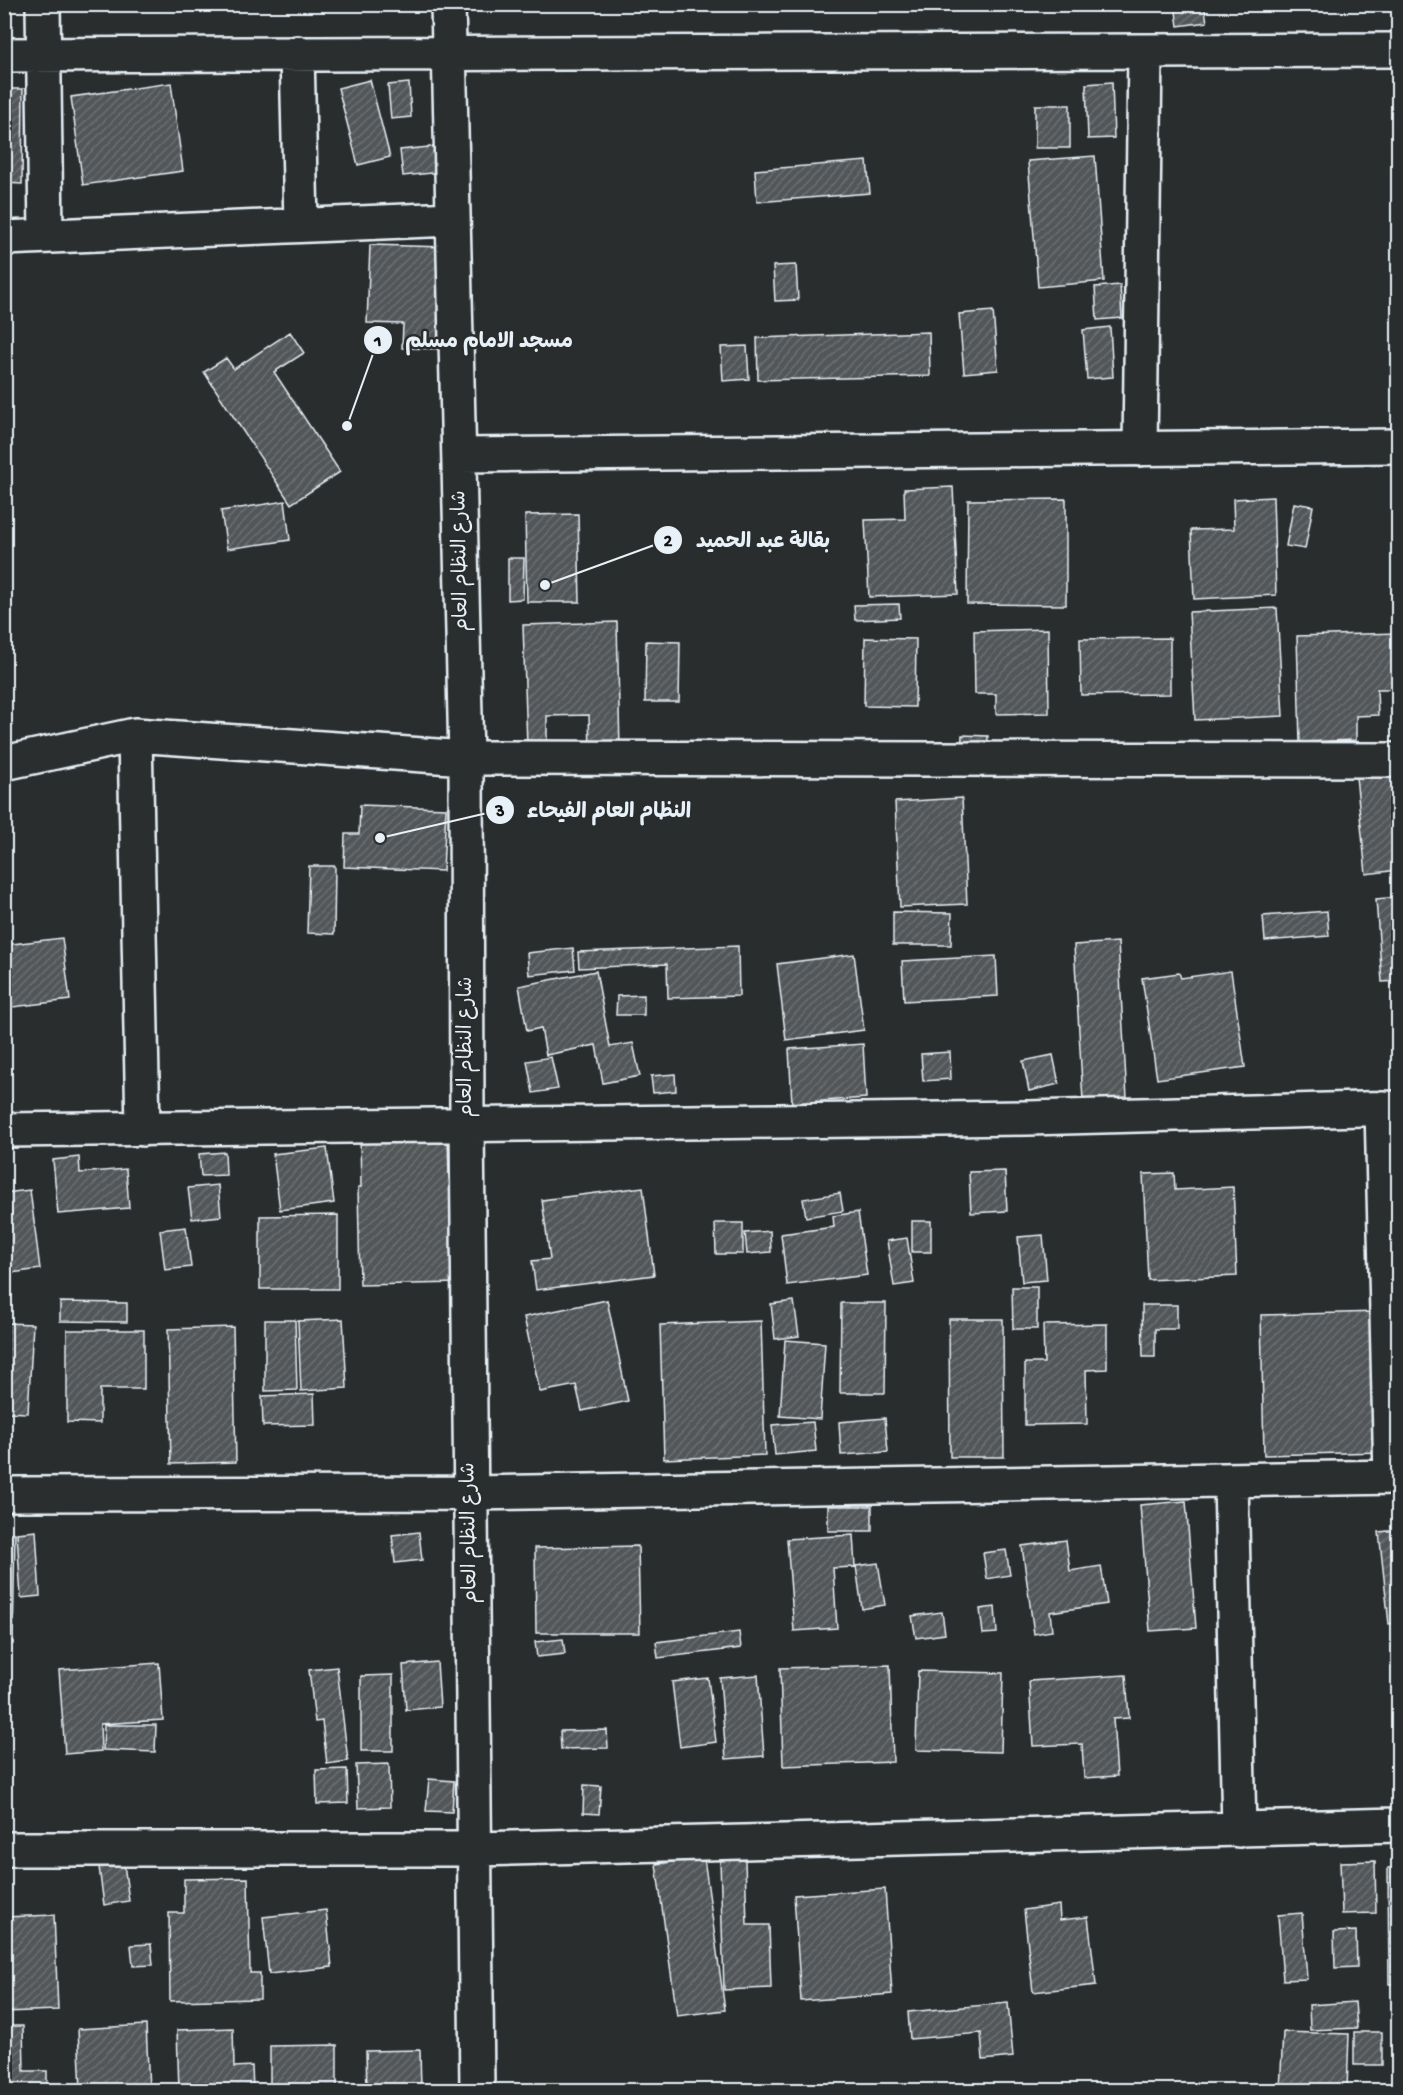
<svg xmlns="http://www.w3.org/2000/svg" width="1403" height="2095" font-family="'Gochi Hand','Playpen Sans Arabic',sans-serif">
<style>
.building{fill:url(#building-hatch);stroke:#e8f1f8;stroke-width:1.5}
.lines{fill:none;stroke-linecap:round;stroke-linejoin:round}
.minor-casing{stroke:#e8f1f8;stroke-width:38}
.minor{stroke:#2a2d2e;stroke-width:33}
.labels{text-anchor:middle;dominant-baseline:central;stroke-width:5;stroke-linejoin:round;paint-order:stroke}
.street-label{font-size:20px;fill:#e8f1f8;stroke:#2a2d2e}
.leader{fill:none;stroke:#e8f1f8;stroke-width:2}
.callout-dot{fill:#e8f1f8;stroke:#2a2d2e;stroke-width:2}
.mark-label{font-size:18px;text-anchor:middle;font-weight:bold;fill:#111}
.callout-label{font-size:21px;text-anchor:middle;font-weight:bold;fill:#e8f1f8;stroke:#2a2d2e;stroke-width:5;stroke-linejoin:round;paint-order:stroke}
</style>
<defs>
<pattern id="building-hatch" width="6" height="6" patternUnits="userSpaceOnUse" patternTransform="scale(1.5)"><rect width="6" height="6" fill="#535759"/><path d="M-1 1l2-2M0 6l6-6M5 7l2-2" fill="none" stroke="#6c7072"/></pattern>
</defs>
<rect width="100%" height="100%" fill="#2a2d2e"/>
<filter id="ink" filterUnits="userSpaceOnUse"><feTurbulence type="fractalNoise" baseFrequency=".0167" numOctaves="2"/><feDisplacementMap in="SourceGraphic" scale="12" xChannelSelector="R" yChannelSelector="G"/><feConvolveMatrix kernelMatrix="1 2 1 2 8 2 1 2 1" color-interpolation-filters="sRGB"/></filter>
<g filter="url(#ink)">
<path class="building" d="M662,4H737V7Z
M955,4H984V9H955Z
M1175,4H1204L1207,22L1178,26Z
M370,80L390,157L358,165L338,88Z
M1112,82L1114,138L1088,139L1086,84Z
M171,83L183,171L83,185L71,97Z
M409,83L411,117L391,119L388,85Z
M4,89H23L22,184L4,183Z
M1035,105H1070V148H1035Z
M439,146L441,172L403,176L400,150Z
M1095,156L1104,281L1038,287L1028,161Z
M867,161L870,193L757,202L755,170Z
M370,245L447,247L443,349L402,348L403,324L367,323Z
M796,265L798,300L775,301L773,266Z
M1120,285L1122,318L1097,320L1095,287Z
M993,311L998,370L964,373L959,314Z
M1110,327L1113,377L1087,379L1083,330Z
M290,332L304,353L274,372L340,472L291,504L204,372L226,358L234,369Z
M929,332L930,376L758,380L757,338Z
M747,346L749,379L723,381L721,347Z
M953,487L958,594L869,597L865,520L905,519L904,489Z
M1273,497L1276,595L1194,599L1191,530L1234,529L1233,499Z
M1066,499V605L967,604L968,500Z
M285,501L290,540L227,549L221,511Z
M1294,503L1313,506L1305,549L1286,546Z
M578,514L580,602H527L525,515Z
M508,558H524L523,599L508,600Z
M899,604L900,618L855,620L854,605Z
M1277,608L1283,716L1195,720L1189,612Z
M617,622L620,750L590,751L589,715L547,716V745L527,746L523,625Z
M1048,629L1049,713L996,714V694H975L974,631Z
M1398,633V689H1377L1378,715L1356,716V740L1300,742L1297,636Z
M865,638L916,639L915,707L864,706Z
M1170,638V694L1081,695L1080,639Z
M646,641L680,642L679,702H645Z
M962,735L988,736L987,757L961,756Z
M1398,763V870L1366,874L1355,767Z
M962,798L967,904L900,907L895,802Z
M360,805L446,808L443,871L344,867L345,834H359Z
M309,866H335L334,934L307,933Z
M1398,897V981L1382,982L1376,899Z
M1327,911L1329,936L1265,941L1263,916Z
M893,912L952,913L951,945H893Z
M62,938L70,1000L4,1008V945Z
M1118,942L1127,1098L1083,1101L1074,945Z
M738,946L739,996L668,998L667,964L579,968L578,952Z
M573,948L575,970L529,975L527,953Z
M854,954L864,1030L786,1040L777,964Z
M996,956L998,996L904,1001L902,961Z
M596,971L610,1047L633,1043L640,1076L603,1083L596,1045L546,1055L541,1028L527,1031L519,986Z
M1231,971L1245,1067L1157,1079L1142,978L1179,973L1181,978Z
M644,995V1015H616L617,996Z
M863,1044L866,1098L792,1103L789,1049Z
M950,1052L951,1079L923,1081L921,1054Z
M1053,1055L1059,1084L1029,1091L1023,1061Z
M551,1057L558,1089L533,1093L527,1061Z
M675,1074L676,1091L653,1093L651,1076Z
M448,1137L449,1179H459L461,1283L360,1285L358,1187H361L360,1139Z
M327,1148L334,1203L280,1210L273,1154Z
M225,1152L226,1175L201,1176L199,1154Z
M79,1157L80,1173L126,1169L129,1208L58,1214L53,1160Z
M1005,1171L1007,1211L971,1213L969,1172Z
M1174,1173L1175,1190L1233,1187L1237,1276L1148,1280L1143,1174Z
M218,1185L221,1216L192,1219L188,1188Z
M643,1187L654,1275L536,1290L532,1261L550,1259L542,1200Z
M30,1190L40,1269L4,1274V1193Z
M840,1193L843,1211L806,1217L803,1199Z
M858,1212L867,1275L787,1285L781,1234L834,1227L833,1216Z
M338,1215V1289H260V1216Z
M912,1221H931V1252H912Z
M715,1223H743V1254H716Z
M186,1227L191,1267L165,1270L160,1230Z
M770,1231L771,1252L747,1254L745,1233Z
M1043,1235L1047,1280L1022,1282L1018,1237Z
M907,1238L914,1283L894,1286L887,1241Z
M1012,1287H1037V1329H1013Z
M607,1300L628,1401L582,1411L576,1385L540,1392L524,1317Z
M794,1301L799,1336L775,1339L771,1304Z
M60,1302L127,1303V1322L60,1321Z
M841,1303H886L885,1393H840Z
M1142,1305H1177V1329H1155V1357H1143Z
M1380,1312L1382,1452L1264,1455L1261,1315Z
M343,1319L347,1388L301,1391L298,1321Z
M949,1319H1003L1004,1457H950Z
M265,1320H295L297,1390L265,1391Z
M761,1321L765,1455L664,1459L660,1325Z
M4,1323L33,1324L28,1413L4,1412Z
M1107,1324V1369L1086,1370L1087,1424L1025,1425V1363H1044L1043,1325Z
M233,1327L236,1462L171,1464L168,1329Z
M67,1330H144V1389H100V1423L67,1422Z
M785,1340L825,1343L820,1419L780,1416Z
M314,1394L315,1425L263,1426L262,1396Z
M885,1418L888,1452L841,1455L839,1422Z
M813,1422L816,1451L775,1455L772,1425Z
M1186,1501L1196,1628L1150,1631L1140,1505Z
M828,1506H872V1531H828Z
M1398,1530V1623L1389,1624L1379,1532Z
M36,1531L40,1596L21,1598L17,1533Z
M419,1532L422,1560L395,1563L392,1535Z
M4,1533H15L13,1644H4Z
M853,1535L855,1567L833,1568L837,1628L794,1631L787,1539Z
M1066,1540L1070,1571L1101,1566L1107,1604L1050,1612L1052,1631L1034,1634L1022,1546Z
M638,1546L640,1633H536L535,1548Z
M1006,1550L1010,1575L987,1579L983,1553Z
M878,1563L885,1605L862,1609L856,1566Z
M995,1607L997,1633L983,1634L980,1609Z
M942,1612L945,1634L916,1638L912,1616Z
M739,1632L741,1648L658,1658L656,1642Z
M563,1639L565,1654L537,1657L535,1642Z
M437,1662L440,1707L406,1710L403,1665Z
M159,1663L163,1720L100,1724L101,1751L65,1754L59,1670Z
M890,1665L893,1762L783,1766L780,1668Z
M337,1667L348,1761L327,1764L322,1721L315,1722L309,1670Z
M918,1671L1003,1673L1001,1752L916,1750Z
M393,1675V1751H361V1676Z
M758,1675L764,1756L726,1759L720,1678Z
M1126,1675L1129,1718L1113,1719L1117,1776L1084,1778L1082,1744L1033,1746L1029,1681Z
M708,1678L716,1742L680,1747L672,1682Z
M104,1725H156L155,1752L103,1750Z
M607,1730L608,1748L561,1749L560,1731Z
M389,1764L390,1807L358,1808L356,1765Z
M347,1769L348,1803L317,1804L316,1770Z
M429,1779L454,1781L452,1812L426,1811Z
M584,1785L601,1786L599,1814L583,1813Z
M704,1858L725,2010L677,2016L656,1864Z
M720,1860H745L747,1925H769L771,1988L724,1990Z
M1375,1861L1376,1913L1342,1914L1340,1862Z
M124,1864L129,1901L104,1905L99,1867Z
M1398,1867V1984H1389L1388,1868Z
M248,1878L250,1973H260V1999L170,2001L169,1913H184V1879Z
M885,1889L892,1994L801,2001L794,1895Z
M1059,1905L1060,1920L1088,1917L1096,1985L1033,1992L1024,1910Z
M326,1910L332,1967L269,1974L263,1917Z
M1302,1913L1307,1979L1283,1980L1278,1915Z
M54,1915L58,2010L4,2012V1917Z
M1356,1931L1357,1967L1335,1968L1334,1932Z
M151,1944L153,1965L133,1966L131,1945Z
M1355,2002L1357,2028L1310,2030L1309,2005Z
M1008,2003L1013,2057L983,2060L981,2033L910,2039L908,2012Z
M146,2025L149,2090H81L78,2029Z
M4,2026H23L24,2071H47V2090H4Z
M233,2028L234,2067L252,2066L253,2090H179L177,2030Z
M1283,2032L1349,2034L1347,2090H1280Z
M1354,2032H1382V2065H1354Z
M337,2045V2090H270V2046Z
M420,2050L421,2090H367L366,2051Z"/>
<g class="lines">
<defs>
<path id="minor" d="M43,4L46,236
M448,4L466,758L467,1126L477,2090
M297,53L301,224
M4,55L1398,50
M4,238L453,219
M1140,449L1145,52
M460,455L1398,446
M135,735L143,1129
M4,763L135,735L466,758L1398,760
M1382,1108L1391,1477
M4,1130L1028,1118L1398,1108
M1231,1481L1239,1830
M4,1494L470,1493L1398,1477
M4,1849H474L1398,1825"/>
</defs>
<use href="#minor" class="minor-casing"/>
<use href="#minor" class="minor"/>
</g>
</g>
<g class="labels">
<g class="street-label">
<text transform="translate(462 561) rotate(-91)">شارع النظام العام</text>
<text transform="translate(467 1047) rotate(-90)">شارع النظام العام</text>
<text transform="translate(471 1533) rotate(-91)">شارع النظام العام</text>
</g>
</g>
<path class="leader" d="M347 426L378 340M545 585L668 540M380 838L500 810"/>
<g class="callout-dot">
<circle cx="347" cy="426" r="6"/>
<circle cx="545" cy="585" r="6"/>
<circle cx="380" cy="838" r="6"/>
<circle cx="378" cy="340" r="15"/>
<circle cx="668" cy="540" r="15"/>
<circle cx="500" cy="810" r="15"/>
</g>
<g class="mark-label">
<text x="378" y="346">1</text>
<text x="668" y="546">2</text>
<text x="500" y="816">3</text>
</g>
<g class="callout-label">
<text x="489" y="347">مسجد الامام مسلم</text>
<text x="763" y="547">بقالة عبد الحميد</text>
<text x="609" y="817">النظام العام الفيحاء</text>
</g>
<rect width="1403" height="2095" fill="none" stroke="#2a2d2e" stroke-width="24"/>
<rect x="12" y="12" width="1379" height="2071" fill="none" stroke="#e8f1f8" stroke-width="2" filter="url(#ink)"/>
</svg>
